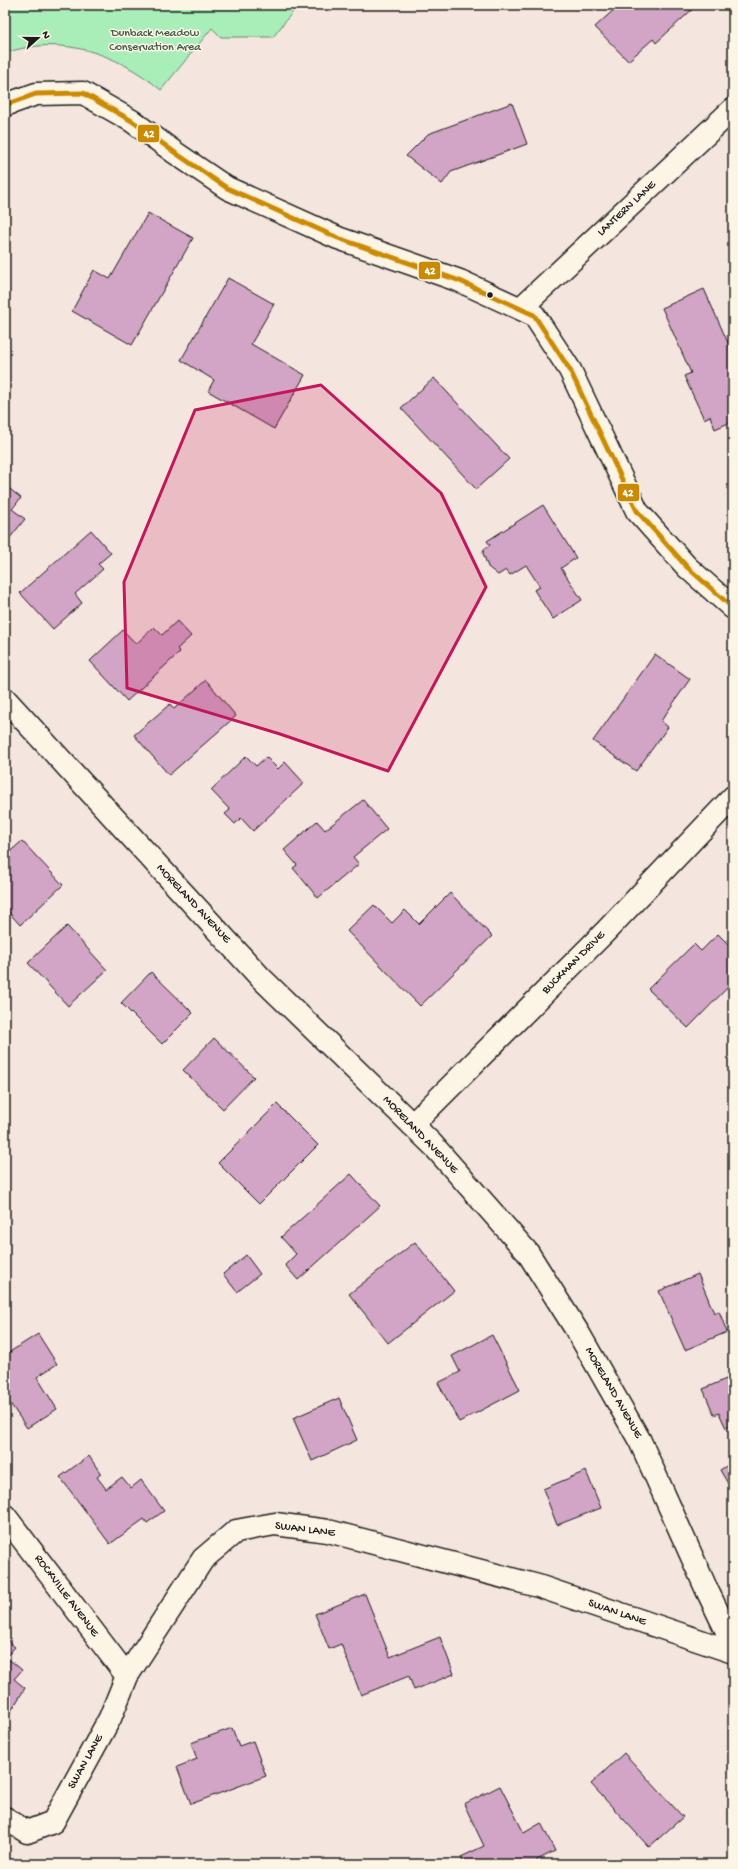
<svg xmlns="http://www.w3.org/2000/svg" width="738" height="1869" font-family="'Gochi Hand',sans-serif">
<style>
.green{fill:#a9eeb9;stroke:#62856a}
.building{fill:#d2a4c6;stroke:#1c1c1c}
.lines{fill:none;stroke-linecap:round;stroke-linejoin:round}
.minor-casing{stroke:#1c1c1c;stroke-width:25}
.minor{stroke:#fcf5e5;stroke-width:22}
.bus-1-casing{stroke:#fcf5e5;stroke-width:8}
.bus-1{stroke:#cb8a06;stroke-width:5}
.marked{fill:#c2185b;fill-opacity:0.2;stroke:#c2185b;stroke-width:3;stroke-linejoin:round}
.bus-dot{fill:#1c1c1c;stroke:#fcf5e5;stroke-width:1.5}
.labels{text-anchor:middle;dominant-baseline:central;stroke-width:3;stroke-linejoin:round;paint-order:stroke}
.park-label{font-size:12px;fill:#465b4b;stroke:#fcf5e5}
.street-label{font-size:12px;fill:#1c1c1c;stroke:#fcf5e5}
.line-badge{stroke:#fcf5e5;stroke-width:1.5}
.badge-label{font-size:11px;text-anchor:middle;font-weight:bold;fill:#fff}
</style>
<rect width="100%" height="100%" fill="#f4e5df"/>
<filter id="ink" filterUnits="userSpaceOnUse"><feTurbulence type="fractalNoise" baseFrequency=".025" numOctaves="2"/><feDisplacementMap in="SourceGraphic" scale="8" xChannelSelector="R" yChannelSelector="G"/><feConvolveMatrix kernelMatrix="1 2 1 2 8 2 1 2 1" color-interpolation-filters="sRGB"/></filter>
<g filter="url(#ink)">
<path class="green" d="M5,5H298L273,37H221L212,28L161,90C117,53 61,34 5,53Z"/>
<path class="building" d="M619,5H697L656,43L653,39L628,61L595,27Z
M512,103L527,144L451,172L442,184L406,156L428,134Z
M148,213L193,238L132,345L72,311L94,270L110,279Z
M228,278L274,304L251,344L305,375L274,429L208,391L214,380L181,360Z
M704,289L733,354V421L715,429L710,416L704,419L684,376L691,373L662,308Z
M434,378L509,459L476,489L401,408Z
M5,485L21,498L12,509L25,519L5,544Z
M543,505L576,558L561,568L582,600L553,619L534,590L540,587L526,565L510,575L506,570L498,575L488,567L483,553L484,549L490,545L487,541Z
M91,530L111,553L98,564L103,569L75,594L82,603L53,629L20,593Z
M177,621L191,636L177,649L180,652L127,701L90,661L123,630L136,644L154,627L162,635Z
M655,654L690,679L661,721L668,727L636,771L593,741Z
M206,680L236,716L169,775L134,735L170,704L174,709Z
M246,756L256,766L266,757L278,769L285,762L304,783L253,831L241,818L235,824L225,814L230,810L211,790Z
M363,800L387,829L353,857L359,864L318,898L293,868L297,865L284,850L317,821L325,830Z
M22,841L63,885L20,925L5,908V856Z
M450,893L492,936L420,1006L347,931L374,905L392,923L405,910L419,924Z
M67,926L107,970L68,1006L28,963Z
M718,934L733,949V982L688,1028L648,989L694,944L701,951Z
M151,972L193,1013L162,1044L121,1003Z
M214,1038L254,1077L223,1109L183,1070Z
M277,1104L318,1145L259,1204L218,1163Z
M351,1174L380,1206L298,1280L285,1265L296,1254L281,1237Z
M415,1242L454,1291L388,1343L349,1294Z
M246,1255L260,1274L237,1292L223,1274Z
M698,1274L714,1313L719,1311L727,1332L685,1350L659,1291Z
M38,1334L57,1364L37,1377L57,1409L27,1428L5,1396V1355Z
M492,1335L520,1390L459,1422L438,1383L460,1372L452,1356Z
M733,1376V1425L726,1428L719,1413L714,1415L703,1389Z
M339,1398L357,1440L312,1461L293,1418Z
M89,1456L101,1474L97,1477L106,1489L122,1477L131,1488L141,1480L164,1511L147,1523L144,1519L110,1544L60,1477Z
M733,1462V1492L720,1470Z
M586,1471L601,1508L557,1525L543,1489Z
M365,1594L390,1657L440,1637L454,1674L414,1690L409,1676L361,1695L341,1644L329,1649L315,1614Z
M5,1639L15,1647L6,1657L22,1670L14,1679L25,1688L5,1721Z
M232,1728L239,1746L253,1741L266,1776L191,1804L177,1767L197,1759L191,1743Z
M624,1753L683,1817L649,1847L591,1784Z
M500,1786L524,1833L541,1823L555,1851L537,1860L539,1864H464L461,1857L484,1846L464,1804Z"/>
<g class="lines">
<defs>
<path id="minor" d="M5,105L36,94L83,93L132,121L174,152L227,188L338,238L460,281L534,315L570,370L637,511L687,567L733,608
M521,308L733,109
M5,699L261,978L432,1144L528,1253L579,1334L640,1441L706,1588L733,1644
M412,1125L605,932L733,797
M5,1516L127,1676
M5,1818L27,1832L53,1822L110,1718L127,1676L203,1559L236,1531L275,1524L328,1531L538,1586L733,1652"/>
</defs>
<use href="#minor" class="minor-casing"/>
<use href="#minor" class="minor"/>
<defs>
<path id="bus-1" d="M5,105L36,94L83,93L132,121L174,152L227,188L338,238L460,281L534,315L570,370L637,511L687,567L733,608"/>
</defs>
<use href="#bus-1" class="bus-1-casing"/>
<use href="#bus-1" class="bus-1"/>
</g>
</g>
<path class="marked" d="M321,385L441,493L486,587L388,771L280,734L127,688L124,582L195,410Z"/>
<circle class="bus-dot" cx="490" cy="295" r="3.5"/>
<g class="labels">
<g class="park-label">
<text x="155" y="34">Dunback Meadow<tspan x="155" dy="14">Conservation Area</tspan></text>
</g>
<g class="street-label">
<text transform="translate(627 209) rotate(-43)">LANTERN LANE</text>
<text transform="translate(193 904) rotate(47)">MORELAND AVENUE</text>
<text transform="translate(574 963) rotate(-45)">BUCKMAN DRIVE</text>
<text transform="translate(420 1135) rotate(46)">MORELAND AVENUE</text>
<text transform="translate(613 1393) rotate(60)">MORELAND AVENUE</text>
<text transform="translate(305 1530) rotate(7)">SWAN LANE</text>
<text transform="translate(66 1596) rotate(53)">ROCKVILLE AVENUE</text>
<text transform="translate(617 1613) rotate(19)">SWAN LANE</text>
<text transform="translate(86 1762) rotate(-61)">SWAN LANE</text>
</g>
</g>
<g class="line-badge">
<rect x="137" y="124" width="23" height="19" rx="4" fill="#cb8a06"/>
<rect x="418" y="261" width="23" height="19" rx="4" fill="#cb8a06"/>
<rect x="617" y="483" width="23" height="19" rx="4" fill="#cb8a06"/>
</g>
<g class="badge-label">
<text x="149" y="137">42</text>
<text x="430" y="274">42</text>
<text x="628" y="496">42</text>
</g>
<rect width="738" height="1869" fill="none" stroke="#fcf5e5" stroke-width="20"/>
<rect x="10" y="10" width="718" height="1849" fill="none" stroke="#1c1c1c" stroke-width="1.5" filter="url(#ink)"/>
<g transform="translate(38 38) rotate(69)" stroke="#fcf5e5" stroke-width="3" paint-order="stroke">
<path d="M0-3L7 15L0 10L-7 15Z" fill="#1c1c1c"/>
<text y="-6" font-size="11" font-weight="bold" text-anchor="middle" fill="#1c1c1c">N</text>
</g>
</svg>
